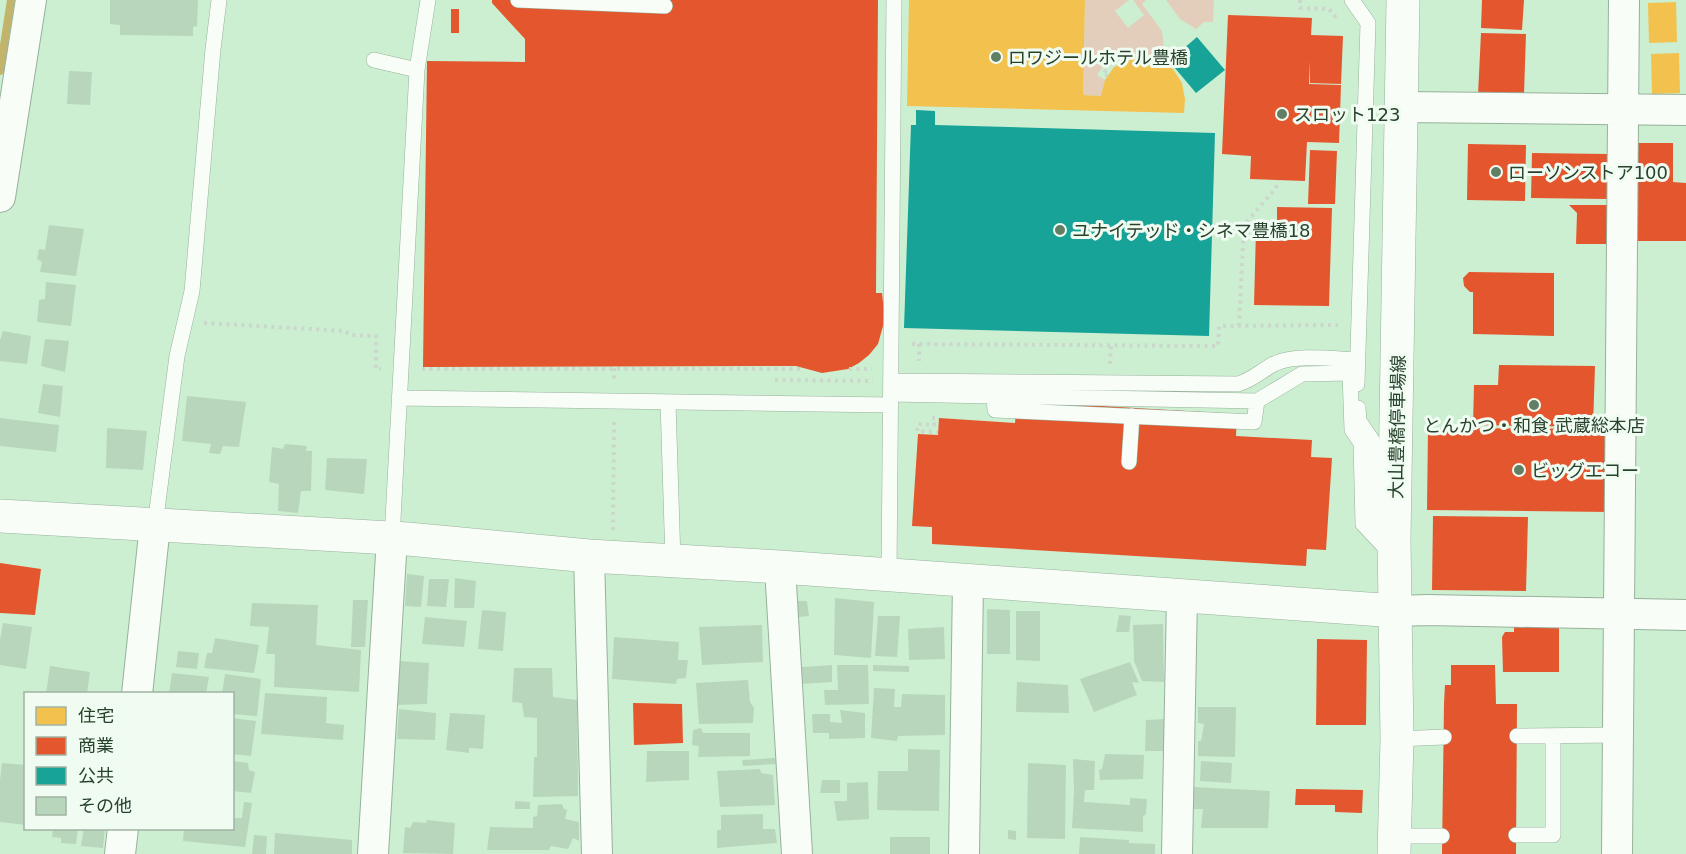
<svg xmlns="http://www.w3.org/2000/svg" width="1686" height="854" font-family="'DejaVu Sans','Noto Sans JP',sans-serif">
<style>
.green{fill:#e3cebb}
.homes{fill:#f2c14e}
.shops{fill:#e4572e}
.public{fill:#17a398}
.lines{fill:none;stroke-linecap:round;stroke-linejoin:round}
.stream{stroke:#c2b46a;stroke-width:8}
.building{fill:#b8d6bc}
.lane-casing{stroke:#97b19b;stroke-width:16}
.street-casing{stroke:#97b19b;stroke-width:32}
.secondary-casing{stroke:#97b19b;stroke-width:34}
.path{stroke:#cbd6cd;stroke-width:4;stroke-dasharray:3 4.5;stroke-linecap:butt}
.lane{stroke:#f8fdf8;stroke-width:15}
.street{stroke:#f8fdf8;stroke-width:30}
.secondary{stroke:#f8fdf8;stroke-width:33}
.poi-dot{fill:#627f66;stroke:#f0fcf1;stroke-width:2}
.labels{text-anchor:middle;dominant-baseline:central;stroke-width:6;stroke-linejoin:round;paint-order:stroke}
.poi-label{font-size:18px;fill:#28422c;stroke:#f0fcf1;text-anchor:start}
.street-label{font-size:18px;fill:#28422c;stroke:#f0fcf1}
</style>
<rect width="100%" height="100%" fill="#cdefd1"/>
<path class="green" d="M1085,0H1129L1115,11L1128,28L1144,15L1133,0H1146L1142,4L1162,31L1164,48L1154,58L1145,56L1125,61L1119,53L1107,61L1097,75L1105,80L1101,96L1083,95Z
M1166,0H1214L1213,22H1204L1196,29L1180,19Z"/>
<path class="homes" d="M909,0H1085L1083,95L1101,96L1105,80L1114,67L1128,59L1145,56L1160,59L1173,69L1182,83L1185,99L1184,113L907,106Z
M1676,2L1677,42L1649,43L1648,3Z
M1679,53L1680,93L1652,94L1651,54Z"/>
<path class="shops" d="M492,0H878L876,293H882L885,319L878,344L869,355L859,363L848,369L822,373L796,366L423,367L427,61L525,62V39L492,3Z
M1482,0H1524L1522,30L1481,28Z
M451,9H459V33H451Z
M1228,15L1312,18L1311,35L1343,36L1341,84L1310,83V61L1309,84L1341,85L1339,143L1307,142L1305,181L1250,179L1251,156L1222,154Z
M1481,33L1526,34L1524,94L1478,95Z
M1638,143H1673V182L1686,183V241H1637Z
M1468,144L1526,145L1525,201L1467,200Z
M1310,150L1337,151L1335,204H1308Z
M1532,153L1608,154L1607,199L1531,198Z
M1569,205H1610V244H1576L1577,213Z
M1277,207L1332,208L1329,306L1254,305L1256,230L1277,231Z
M1469,272L1554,273V336L1473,334V292H1470L1464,286L1463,278Z
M1499,365L1595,366L1593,427L1473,425L1474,385H1498Z
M1017,401L1237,414L1236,436L1312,440L1311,457L1332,458L1326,550L1307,549L1306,566L932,544V527L912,526L918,434L938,435L939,418L1015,423Z
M1428,428L1611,429L1610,512L1427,510Z
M1433,516L1528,517L1526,591L1432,590Z
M0,563L41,569L35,615L0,613Z
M1514,626H1559V672H1503L1502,637L1505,632H1514Z
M1317,639L1367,640L1366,725H1316Z
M1451,665H1495L1496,704H1517L1516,854H1442L1444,703L1445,685H1451Z
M633,703L682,704L683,743L634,745Z
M1296,789L1363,790L1362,813L1335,812V805H1295Z"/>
<path class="public" d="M1197,37L1225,70L1196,93L1169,61Z
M916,110L935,111V125L1215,133L1209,336L904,328L911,125H916Z"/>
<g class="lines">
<path class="stream" d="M0,71L11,0"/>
</g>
<path class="building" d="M110,0H198L197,26L193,27V36L120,35V25L110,24Z
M69,71L92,72L90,105L67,104Z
M49,225L84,229L76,276L40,272L42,262L37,259L39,249L45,250Z
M46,282L76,285L71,326L37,322L39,300L45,299Z
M3,331L31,336L27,364L0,361V340Z
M45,339L69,341L65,372L41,366Z
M43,384L63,386L60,417L38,413Z
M187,396L246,402L239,447L223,446L220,454L209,453L211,444L182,441Z
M0,418L59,425L56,452L0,446Z
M107,428L147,431L143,470L106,468Z
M285,444L307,446L306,451H312L311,491H301L298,513L278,511L279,484L269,482L272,447L283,449Z
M327,458L367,459L364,494L325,490Z
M407,574L424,576L421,607L405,606Z
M455,578L476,581L474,608H454Z
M429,579H449L446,607L427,606Z
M835,598L874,602L871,658L834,655Z
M353,600H368L365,647H351Z
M795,601H807L809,616L799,617Z
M252,603L318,605L316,645L361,650L359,692L274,687L275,654H266L269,627L250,626Z
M987,609L1010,610V654H987Z
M482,610L506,612L503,651L478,649Z
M1016,611H1040V661L1016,660Z
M1119,615L1131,616L1129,632H1116Z
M878,616H900L897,657L875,656Z
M425,617L467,621L464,647L422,644Z
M3,623L32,627L26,669L0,665V640Z
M1163,624L1164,682L1142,681L1134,661L1133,625Z
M762,625L763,662L702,665L699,627Z
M944,627L945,659L909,660L908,629Z
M614,637L679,642L678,660H688L686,678L677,679L676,684L612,679Z
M215,638L259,645L254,673L204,668L207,653H212Z
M178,651L199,653L197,669L176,667Z
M400,661L429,663L427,704L396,705Z
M1130,662L1139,683L1132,682L1137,695L1094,712L1080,679Z
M832,665V682L801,684L802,667Z
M837,665H868L869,704L825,705L824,690H838Z
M873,665L909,666V672L873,671Z
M50,666L90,672L87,694H46Z
M514,668H552L553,697L577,700L578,796L533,797L534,757H537V718L524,717L522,703L512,702Z
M172,673L209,677L206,694H169Z
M225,674L261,679L257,716L232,714V694H222Z
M748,680L750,702L754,708L753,723L699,724L696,683Z
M1017,682L1068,685L1069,713L1016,712Z
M874,688L895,689L894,707H901L902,694L945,695V735L898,736L897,741L871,738Z
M265,693L327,697L326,723L344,725L343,740L261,734Z
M1198,707H1236L1235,757L1198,756V741H1201L1204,724L1198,723Z
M399,709L436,713L435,740L397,739Z
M840,710L865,713V738L829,739V733H813L812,714H830V722L842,723Z
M450,713L485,715L483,749L469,748V753L446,750Z
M232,718L256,721L251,756L232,754Z
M1165,719L1163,751H1145L1146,720Z
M701,728L703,733H750V756L698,757L699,746L692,745L693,730Z
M908,749L940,750L939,811L877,810L878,771H908Z
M647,751H689V780L646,782Z
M1105,754L1144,755L1143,779L1100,780L1099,770L1102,769Z
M775,758L776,764L743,766L742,760Z
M1073,759L1095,761L1094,790H1085L1084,802L1130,805V798L1147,799L1146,814L1143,817V832L1072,828L1074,791Z
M232,761L248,763L249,770L255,772L251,793L232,791Z
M1201,761L1232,763L1231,783L1200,781Z
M2,763L26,765V825L0,822V780Z
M1028,763L1066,765L1065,839L1027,838Z
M760,769L761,773L773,775L775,805L720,807L717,771Z
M822,780H840V793H820Z
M868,782L869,819L837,821L834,801H847V783Z
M1194,787L1270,791L1268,828H1201L1203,809H1193Z
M515,801L530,802V809H515Z
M244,802L252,803L245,847L183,841L184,828H232V818H242Z
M562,804L564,809L567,810L565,819L579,822V841L573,838L568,849L551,846L549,850H487L490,827L533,828V817L537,816L538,805Z
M763,814V829H775L777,843L717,848V830H721V815Z
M426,820L455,823L453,854L403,853L405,827L410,828L413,822L427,823Z
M53,828H78L76,844L61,843V838L52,837Z
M84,828H105L103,848L81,846Z
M1008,830L1016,831V840L1008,839Z
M275,833L352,840V854H274Z
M254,835L267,836L266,854H252Z
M890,837H930V854H890Z
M1080,837L1129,840V843L1155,844V854H1079Z"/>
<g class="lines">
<defs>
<path id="lane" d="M518,0L665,6
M1352,0L1368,23L1357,384
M374,60L417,70
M891,381L1238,384C1253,380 1263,369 1276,363C1297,354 1335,359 1358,360
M891,394L1257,401L1302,374L1350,373L1352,430L1361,443L1363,524L1392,555
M994,396L995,410L1254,422L1257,401
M399,398L891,405
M668,402L673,561
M1358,408L1359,421L1372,440L1373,449L1372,514L1390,535
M1129,462L1132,416
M155,525L177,356L192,291L213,49L219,0
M392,538L417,70L428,0
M889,575L894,0
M1517,736L1617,735
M1397,739L1444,737
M1516,835H1553V736
M1395,836H1442"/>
<path id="street" d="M1401,107L1686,110
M0,197L31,0
M589,556L597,854
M780,567L797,854
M1396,611L1428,610L1686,615
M137,694L155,525
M120,854L123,828
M373,854L392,538
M964,854L968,581
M1177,854L1182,596
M1617,854L1624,0"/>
<path id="secondary" d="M0,516L408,539L589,556L780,567L1396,611
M1394,854L1397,739L1394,539L1403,0"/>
</defs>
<use href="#lane" class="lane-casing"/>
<use href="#street" class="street-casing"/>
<use href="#secondary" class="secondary-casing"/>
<path class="path" d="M1300,0V8L1329,9L1338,20
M1108,76L1103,74L1110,64L1123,57
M204,323L345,331L350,335L376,336V369H381
M1239,326L1244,225L1276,188L1277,180
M912,344L1218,346L1219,326L1338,325
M919,344V361
M1110,364L1111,345
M614,368V383
M422,369H803
M849,369H872
M775,380L873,381
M932,418H935L934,425L918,424L917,431L938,432
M613,530L614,420"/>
<use href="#lane" class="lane"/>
<use href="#street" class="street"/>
<use href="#secondary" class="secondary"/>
</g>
<g class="poi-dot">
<circle cx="996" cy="57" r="6"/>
<circle cx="1282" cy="114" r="6"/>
<circle cx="1496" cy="172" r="6"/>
<circle cx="1060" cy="230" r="6"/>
<circle cx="1534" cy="405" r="6"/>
<circle cx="1519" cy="470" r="6"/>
</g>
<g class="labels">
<g class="poi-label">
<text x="1008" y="57">ロワジールホテル豊橋</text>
<text x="1294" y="114">スロット123</text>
<text x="1508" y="172">ローソンストア100</text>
<text x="1072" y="230">ユナイテッド・シネマ豊橋18</text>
<text x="1534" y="425" text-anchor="middle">とんかつ・和食 武蔵総本店</text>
<text x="1531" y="470">ビッグエコー</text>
</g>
<g class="street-label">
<text transform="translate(1397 427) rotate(-89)">大山豊橋停車場線</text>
</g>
</g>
<rect x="24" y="692" width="210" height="138" fill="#f0fcf1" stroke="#a0b2a2" stroke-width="1.5"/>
<rect x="36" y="707" width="30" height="18" fill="#f2c14e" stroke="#a0b2a2" stroke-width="1.5"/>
<text x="78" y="722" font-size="18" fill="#28422c">住宅</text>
<rect x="36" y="737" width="30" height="18" fill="#e4572e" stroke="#a0b2a2" stroke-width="1.5"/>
<text x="78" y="752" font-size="18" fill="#28422c">商業</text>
<rect x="36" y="767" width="30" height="18" fill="#17a398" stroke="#a0b2a2" stroke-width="1.5"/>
<text x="78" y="782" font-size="18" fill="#28422c">公共</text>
<rect x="36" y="797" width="30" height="18" fill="#b8d6bc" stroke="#a0b2a2" stroke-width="1.5"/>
<text x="78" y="812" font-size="18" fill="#28422c">その他</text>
</svg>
